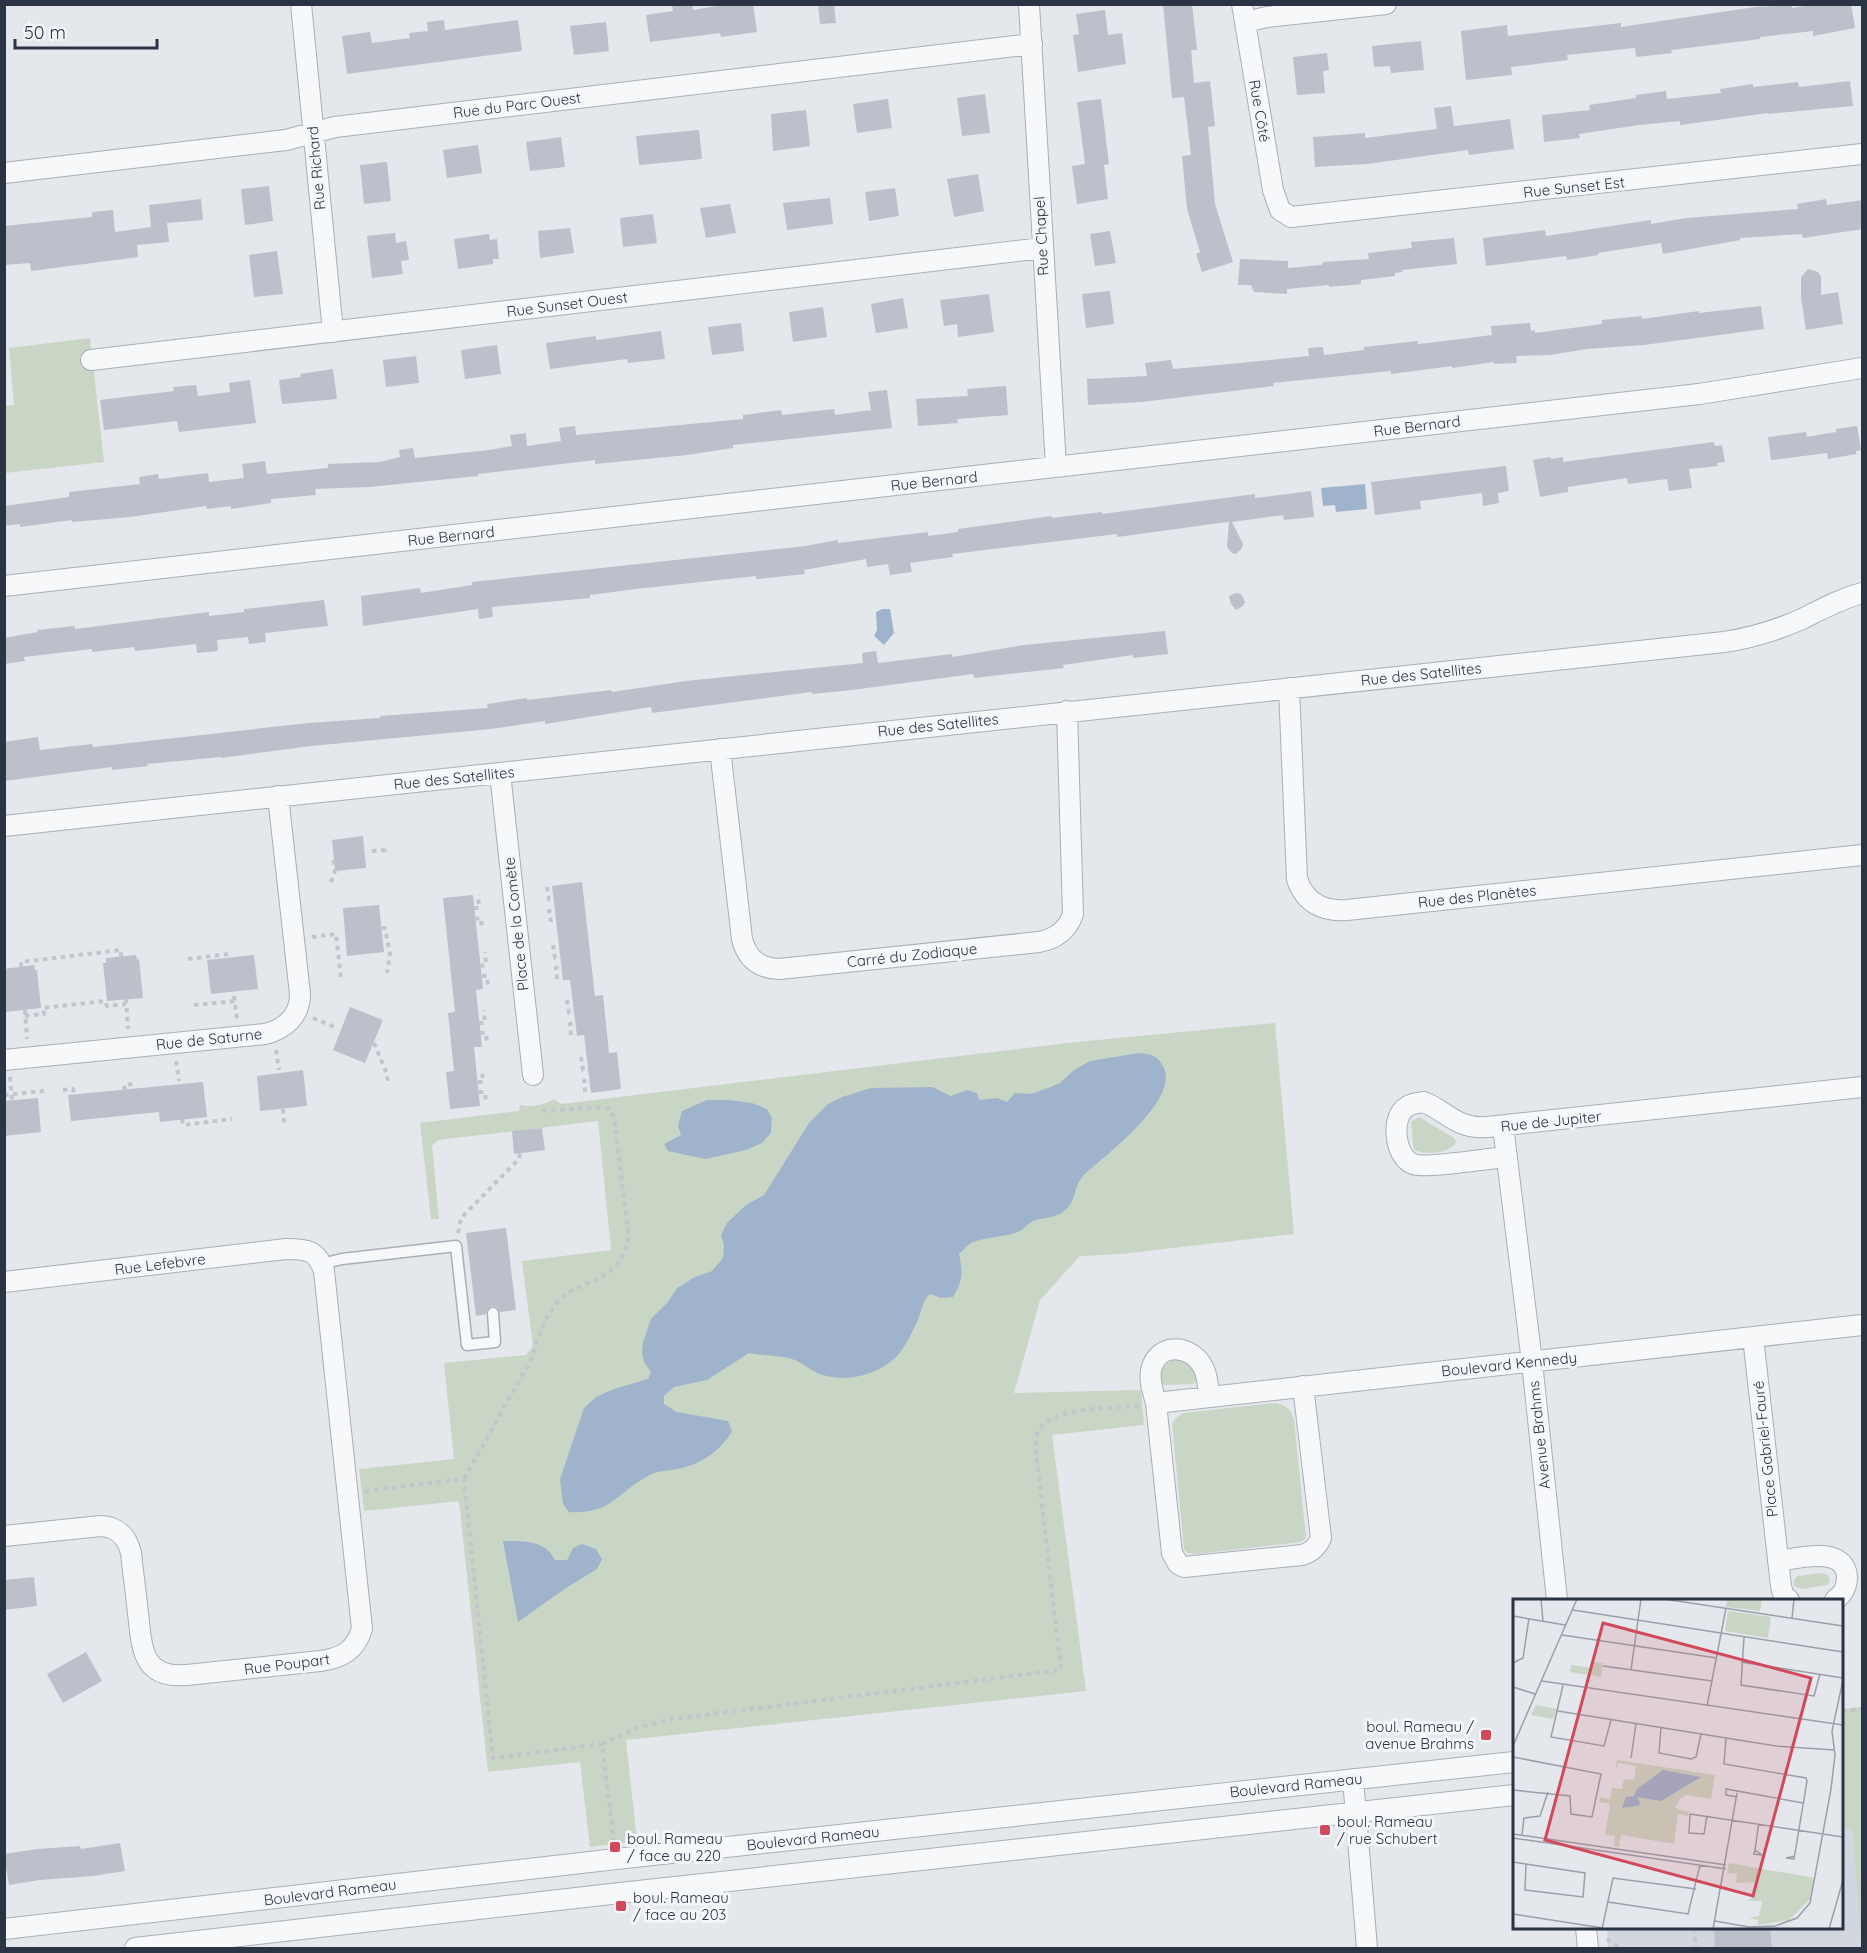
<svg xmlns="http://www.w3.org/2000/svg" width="1867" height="1953" font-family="Quicksand,sans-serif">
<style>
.built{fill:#d2d6de}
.green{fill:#c9d6c5}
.water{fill:#9fb4cc}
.building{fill:#bbc0ca}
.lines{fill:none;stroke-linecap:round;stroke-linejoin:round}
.lane-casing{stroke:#a9aeb7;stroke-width:13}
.street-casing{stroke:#a9aeb7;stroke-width:22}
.path{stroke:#c2c5cb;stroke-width:4;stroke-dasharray:4.5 4.5;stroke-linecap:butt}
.lane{stroke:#f7f8fa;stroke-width:10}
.street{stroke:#f7f8fa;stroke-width:20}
.poi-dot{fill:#d1495b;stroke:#f4f6f9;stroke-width:2}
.labels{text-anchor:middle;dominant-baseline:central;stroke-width:6;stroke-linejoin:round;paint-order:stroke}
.street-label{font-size:15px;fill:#2b3445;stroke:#f4f6f9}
.poi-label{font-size:15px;fill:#2b3445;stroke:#f4f6f9;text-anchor:start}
.inset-road{fill:none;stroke:#9a9fa9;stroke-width:1.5}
.view{fill:#d1495b;fill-opacity:0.15;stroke:#d1495b;stroke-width:3}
.inset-edge{fill:none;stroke:#2b3445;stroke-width:3}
</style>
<rect width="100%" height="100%" fill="#e4e7ec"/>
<path class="built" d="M1862,1828V1948H1608L1607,1928H1842V1830Z"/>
<path class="green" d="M90,338L104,462L5,473L4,406L14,405L9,348Z
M1275,1023L1294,1234L1121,1254L1080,1256L1040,1300L1014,1393L1141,1390L1144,1425L1052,1435L1086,1691L626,1740L637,1841L590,1847L580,1762L488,1772L459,1501L364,1511L359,1469L454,1459L444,1363L526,1355L533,1346L522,1261L611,1250L598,1121L438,1140L432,1146L439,1219H431L420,1123L519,1111L520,1105C533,1107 542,1106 554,1099L561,1104L1067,1043Z
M1419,1117L1454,1138L1456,1142C1452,1153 1425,1156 1415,1150L1413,1146L1411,1122Z
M1175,1359C1188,1359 1191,1368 1198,1378L1197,1382L1193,1384L1165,1385L1161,1384C1158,1372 1164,1364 1175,1359Z
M1274,1403C1285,1404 1291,1409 1294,1420L1306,1538L1301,1542L1196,1554L1187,1553L1184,1549L1172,1424L1176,1418L1183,1413Z
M1820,1573L1828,1575L1830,1582L1827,1585L1802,1589L1794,1586V1580L1797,1576Z
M1862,1707V1948H1861L1853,1829L1842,1830V1709Z"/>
<path class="water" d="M1365,484L1367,509L1336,512L1335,505L1323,506L1321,488Z
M882,609H890L894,633L884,645L874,636L877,630L876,612Z
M1139,1053C1152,1054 1158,1056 1164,1068C1178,1101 1107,1154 1086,1173C1071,1186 1079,1203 1060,1214C1051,1218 1041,1218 1033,1221C1028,1224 1024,1229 1018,1232C1004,1237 987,1237 973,1242C968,1244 964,1250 959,1254C963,1273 963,1280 953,1297L941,1298L930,1294C921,1302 922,1311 917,1322C912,1332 906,1345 899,1354C881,1374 848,1383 823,1375C812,1372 804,1364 795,1360C781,1355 763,1356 749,1353L707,1380L674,1387L664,1396V1404L677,1412L728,1421L732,1431C721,1451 700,1465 677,1469C669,1471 658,1470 650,1475C618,1491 612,1515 569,1512L563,1504L560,1479L584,1408L596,1397L614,1389L648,1379L651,1372L644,1362L642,1352L643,1342L651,1319L668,1302L677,1288L695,1277L712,1271L723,1258L724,1245L721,1235L727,1223L746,1205L764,1195L809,1123L828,1104L842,1097L871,1088L932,1087L951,1096L967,1090L977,1093L979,1100L997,1098L1007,1102L1015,1093L1031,1094L1048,1088L1060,1083L1074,1070L1090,1061Z
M707,1100H729L752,1103L767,1109L772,1118L771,1133L762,1143L746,1150L705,1159L668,1151L664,1144L681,1135L678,1126L682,1111Z
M503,1541C522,1541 546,1540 555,1560H567L573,1548L582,1544L596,1549L602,1559L597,1569L566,1588L518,1622Z"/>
<path class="building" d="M672,4H692L693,10L729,4H753L757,32L721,37L720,33L650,42L646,15L673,11Z
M818,4H834L836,23L820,24Z
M1163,4H1192L1197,50H1191L1194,83L1210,81L1215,126L1208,127L1215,204L1233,262L1202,272L1196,254L1200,252L1187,209L1182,156L1191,155L1184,97L1172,98Z
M1815,4H1851L1855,28L1813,36V31L1760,37V39L1671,50L1672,53L1636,57L1635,48L1567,55L1568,60L1511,67L1512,75L1466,80L1461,31L1507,25L1508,36L1621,23V27L1755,7L1792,5V8Z
M1105,10L1108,35L1122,33L1126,64L1078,72L1073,35L1079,34L1076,14Z
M444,20L445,30L518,20L522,51L347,74L342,36L370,32L372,43L410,38L409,33L428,31L427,22Z
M606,22L609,51L574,55L570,26Z
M1421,41L1424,70L1391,73L1390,66L1374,67L1372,46Z
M1327,53L1329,70L1323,71L1325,93L1297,95L1293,57Z
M1850,81L1853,106L1768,114V113L1680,125V121L1639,125L1579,134L1580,138L1544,142L1542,115L1590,110L1589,105L1636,98V95L1666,91L1667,99L1721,93L1720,89L1753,84V87L1798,82L1799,87Z
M985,94L990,133L962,136L957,98Z
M888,99L892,128L857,133L853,104Z
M1101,99L1109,164L1104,165L1108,199L1077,204L1072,166L1085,164L1077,102Z
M1451,106L1454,126L1510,119L1514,149L1469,155L1468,150L1367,164L1315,167L1313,137L1365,133V138L1437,129L1434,108Z
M806,110L810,146L773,151L771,114Z
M699,130L702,159L639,165L636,136Z
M561,137L565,167L530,171L526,142Z
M478,145L482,173L447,178L443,150Z
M387,162L391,201L364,204L360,165Z
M978,174L984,211L954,217L947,179Z
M269,186L273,221L245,225L241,189Z
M895,188L899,216L869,221L865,192Z
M830,198L833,224L787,230L783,203Z
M201,199L203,220L167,223L169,242L137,245L138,257L31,271L30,263L4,265V226L92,217V212L113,210L115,232L151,227L149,205Z
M1826,199L1827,205L1863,200V229L1803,238L1802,234L1740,238V240L1663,254L1661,243L1598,253V255L1567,260L1566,256L1486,266L1483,238L1545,230L1546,236L1651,220V224L1686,218L1798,209L1797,204Z
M730,204L736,233L706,238L700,208Z
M653,214L657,243L623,247L620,218Z
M570,228L574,253L540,258L538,231Z
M1110,231L1116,263L1095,266L1090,234Z
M395,233L396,243L406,241L409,260L401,261L403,274L372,278L367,236Z
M489,234L490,240L497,239L499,259H493V264L458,269L454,239Z
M1454,238L1457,264L1402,270L1403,272L1395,273V276L1361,280V284L1329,287V285L1287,289V294L1254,292L1251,285H1238L1240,259L1288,261V268L1321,265L1324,262L1369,259L1368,253L1412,248L1411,242Z
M277,251L283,294L254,297L249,255Z
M1808,269L1818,272L1821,277V295L1838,292L1843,324L1806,330L1801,298V277Z
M1110,291L1114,324L1086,328L1082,294Z
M989,294L994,332L958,337L957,324L944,326L940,300Z
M903,298L908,328L876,333L871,304Z
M1761,306L1764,329L1644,345L1587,349L1550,355L1516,356L1517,363L1494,364V362L1452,368V366L1391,374V371L1273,383L1274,386L1142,402L1088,405L1087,379L1147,376L1145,363L1171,360L1173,369L1219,365L1309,356L1308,348L1323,347L1324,355L1364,350V347L1418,341V344L1428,343L1492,335L1491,326L1530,323L1531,331L1535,330V333L1602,324V320L1642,316V319L1699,311V313Z
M823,307L827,337L793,342L789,312Z
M741,323L744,351L712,355L708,327Z
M661,331L665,359L628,363L627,359L550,369L546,343L596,336V340Z
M497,345L501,374L465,379L461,350Z
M416,356L419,383L386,387L383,360Z
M333,369L337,399L282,404L279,380L301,377L300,374Z
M250,380L256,423L179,432L177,421L104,430L100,400L174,391L173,387L196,385L198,396L230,392L229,383Z
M1006,386L1008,415L957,419L958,423L918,426L916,399L968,396L967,389Z
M887,390L892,428L733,445V448L687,455L595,464V460L478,474V476L370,487L315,489L316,495L271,499V503L231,509V506L207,509L206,506L130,517L72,522V520L20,527V524L4,526V506L69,497V492L140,484L139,477L158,474L159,479L208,473L209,482L244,478L242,464L265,461L267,474L328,468V464L380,462L400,457L399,450L413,448L415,458L489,450L512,446L510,435L526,433L527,446L561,441L559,428L575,426L576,435L743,419V415L781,410L782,415L834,409L835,415L871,410L868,392Z
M1857,426L1861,450L1856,451V454L1828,459L1827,453L1771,460L1768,437L1806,432L1807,437L1836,432V429Z
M1714,442L1715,446L1722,445L1725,462L1717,463L1718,466L1689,469L1692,488L1669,491L1667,479L1628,484L1627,478L1568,487V492L1540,497L1533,460L1550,457L1551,459L1563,457V462Z
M1506,466L1509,491L1498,493L1499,503L1483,506L1482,493L1420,501L1421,509L1375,515L1371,482Z
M1311,491L1314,517L1284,520L1283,515L1232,522L1243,544L1242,548L1236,554L1232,553L1227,547L1229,522L1220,523L1117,537V534L952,554L953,557L910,563L912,572L890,575L888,564L867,567L866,559L804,570L805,574L756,579V576L636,589L590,595V598L492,607L493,617L479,619L478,609L363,626L361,596L420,588L421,593L472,585V582L805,546L838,540V543L928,532V536L958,532V529L1052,516V518L1102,512V514L1255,494V498Z
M1236,593L1241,594L1245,602L1243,606L1236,610L1231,604L1229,596Z
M324,600L328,626L265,633L266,642L249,644L248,637L217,640L218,651L197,653L196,644L135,651L134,647L92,652V649L24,657L25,661L4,664V638L38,632L37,630L75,626V629L209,612V616L244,612V609Z
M1165,631L1168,654L1133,658V655L1063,665L1064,668L974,678L973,674L852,690L812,694V692L652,713L651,707L545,724V721L491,729L311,746L221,758V757L147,764L148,766L112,770V767L4,781V742L38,737L40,750L92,744L93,747L309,723L380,718V716L488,708L487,704L527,698V700L611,690L612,692L686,681L863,663L862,653L876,651L878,663L952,654L953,657L1024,645Z
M363,836L366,868L335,871L332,840Z
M582,882L595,996L603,995L609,1053L617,1052L621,1089L591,1093L584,1035L577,1036L570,980H563L552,886Z
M473,895L483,989L476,990L482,1047H474L480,1106L450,1109L446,1072L454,1071L448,1013L455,1012L443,898Z
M379,905L384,952L347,956L343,908Z
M136,955L137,960L139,959L143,998L107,1001L103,963H106V958Z
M254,955L258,989L211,994L207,960Z
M34,965L35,970H37L41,1008L5,1012L4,969Z
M350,1007L383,1020L365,1063L333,1050Z
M303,1070L307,1106L260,1111L257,1076Z
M203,1082L207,1117L160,1122L159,1112L71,1121L68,1095Z
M38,1098L41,1132L4,1136V1101Z
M542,1128L545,1150L514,1154L512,1131Z
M506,1228L516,1310L500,1312L497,1307L492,1306L487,1309L486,1314L476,1316L466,1233Z
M34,1577L37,1606L4,1610V1580Z
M86,1652L102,1681L63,1703L47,1674Z
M120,1843L125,1871L93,1876L39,1880L9,1885L4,1854L37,1849L80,1846L81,1849Z
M1714,1928H1770L1772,1948H1715Z"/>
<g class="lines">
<defs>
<path id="lane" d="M322,1264L342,1259L456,1246L467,1345L495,1342L493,1313"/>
<path id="street" d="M301,4L333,332
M1029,4L1056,467
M1242,4L1273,190L1280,210L1291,217L1862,154
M1245,22L1267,17L1386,4
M4,173L286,140L335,127L1032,44
M91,360L1042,248
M4,586L1699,394L1862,368
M1289,688L1297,879C1305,903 1323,912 1347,910L1862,855
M720,749L742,939C747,959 759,968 779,969L1039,942C1055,939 1068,930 1073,914L1067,711
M500,773L533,1075
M4,826L1724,642C1751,638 1777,630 1802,619C1822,609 1840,599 1862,593
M4,1060L265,1034C285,1029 300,1016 300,994L278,796
M1503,1126L1532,1362L1557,1600
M1507,1157C1490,1158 1425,1169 1413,1164C1396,1158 1391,1123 1403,1110C1408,1104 1417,1103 1424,1102C1449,1113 1457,1129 1487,1127L1862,1087
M4,1282L286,1249C307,1249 317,1250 324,1271L362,1629C355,1651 342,1658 320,1661L187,1675C142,1679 142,1649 138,1613C136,1593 133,1573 131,1553C127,1536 117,1527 101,1526L4,1536
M1753,1337L1781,1586L1783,1594L1789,1600
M1209,1397C1208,1388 1208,1377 1204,1369C1193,1344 1158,1341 1151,1370C1149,1381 1153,1392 1156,1403L1172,1553L1178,1564L1184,1567L1302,1555C1312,1552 1317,1547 1321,1538L1303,1386
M1156,1403L1862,1325
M1778,1561C1798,1558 1845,1545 1847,1577C1847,1588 1843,1594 1835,1600
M1353,1779L1367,1948
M1586,1928L1588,1948
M4,1929L616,1859L1514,1762
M135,1948L620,1893L1514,1795"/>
</defs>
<use href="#lane" class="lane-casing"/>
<use href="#street" class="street-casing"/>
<path class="path" d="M372,851L385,850V845
M331,882L335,871L333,857
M547,887L549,900H554
M474,908H479L478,895
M475,919L481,918L482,930
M551,922L549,911L555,910
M382,928H385L390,954L387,973
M312,937L336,934L341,979
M553,945L555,958L560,957
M188,959L229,954V957
M480,966L486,965L485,952
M21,967V962L121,950V957
M482,976H487L488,987
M557,979L556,968L562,967
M234,996L237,1019
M126,999L128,1029
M567,1000L569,1013H574
M194,1005L235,1001
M25,1010L27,1039
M25,1016L44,1014L43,1008L105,1001L107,1006L126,1004
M313,1018L337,1028
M479,1023H485L484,1010
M480,1033H486L487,1044
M571,1035L570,1024L575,1023
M374,1043L387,1074L388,1083
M276,1050L279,1070
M581,1057L583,1070H589
M176,1061L179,1081
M10,1077L12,1101
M478,1082H483L482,1069
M63,1090L73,1089L74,1095
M125,1090L124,1085L133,1084
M479,1092H485L486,1103
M585,1092L584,1081L590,1080
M4,1095L44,1091
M283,1109L284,1123
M182,1119L183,1125L232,1119
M458,1233L461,1218L519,1159L520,1153
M464,1479L533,1356C539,1332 547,1310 566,1294C571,1290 578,1288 583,1285C610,1274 622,1267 629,1237L614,1117L609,1109L596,1107L546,1111L539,1108
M365,1491L464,1479L493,1758L602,1744L614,1843
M1842,1711L1862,1709
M602,1744L637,1728L671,1719L1061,1670L1036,1453C1037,1446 1035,1435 1039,1430C1051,1407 1114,1408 1139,1406
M1694,1928L1696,1948
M1607,1939L1620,1948"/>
<use href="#lane" class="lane"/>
<use href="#street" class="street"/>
</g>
<g class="poi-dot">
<rect x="1480" y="1729" width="12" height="12" rx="3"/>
<rect x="1319" y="1824" width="12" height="12" rx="3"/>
<rect x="609" y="1841" width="12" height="12" rx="3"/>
<rect x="615" y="1900" width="12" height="12" rx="3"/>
</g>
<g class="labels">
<g class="street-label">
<text transform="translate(517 105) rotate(-7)">Rue du Parc Ouest</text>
<text transform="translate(1260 111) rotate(80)">Rue Côté</text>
<text transform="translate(316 168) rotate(-95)">Rue Richard</text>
<text transform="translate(1574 187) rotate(-6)">Rue Sunset Est</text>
<text transform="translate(1041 236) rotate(-93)">Rue Chapel</text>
<text transform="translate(567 304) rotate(-7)">Rue Sunset Ouest</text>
<text transform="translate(1417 426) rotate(-7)">Rue Bernard</text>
<text transform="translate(934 481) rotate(-6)">Rue Bernard</text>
<text transform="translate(451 536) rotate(-6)">Rue Bernard</text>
<text transform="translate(1421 674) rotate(-6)">Rue des Satellites</text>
<text transform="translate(938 725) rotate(-6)">Rue des Satellites</text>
<text transform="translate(454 778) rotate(-6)">Rue des Satellites</text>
<text transform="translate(1477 896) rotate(-6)">Rue des Planètes</text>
<text transform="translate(516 924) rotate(-96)">Place de la Comète</text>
<text transform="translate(912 955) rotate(-6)">Carré du Zodiaque</text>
<text transform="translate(209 1039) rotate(-6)">Rue de Saturne</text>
<text transform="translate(1551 1121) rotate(-6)">Rue de Jupiter</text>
<text transform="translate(160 1264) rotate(-7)">Rue Lefebvre</text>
<text transform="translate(1509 1364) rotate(-6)">Boulevard Kennedy</text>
<text transform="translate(1539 1435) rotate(-96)">Avenue Brahms</text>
<text transform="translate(1765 1449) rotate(-96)">Place Gabriel-Fauré</text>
<text transform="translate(287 1664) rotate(-7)">Rue Poupart</text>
<text transform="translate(1296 1785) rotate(-6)">Boulevard Rameau</text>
<text transform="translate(813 1838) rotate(-6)">Boulevard Rameau</text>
<text transform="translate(330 1892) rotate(-7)">Boulevard Rameau</text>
</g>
<g class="poi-label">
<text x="1474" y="1726" text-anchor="end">boul. Rameau /<tspan x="1474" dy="17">avenue Brahms</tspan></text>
<text x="1337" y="1821">boul. Rameau<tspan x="1337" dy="17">/ rue Schubert</tspan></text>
<text x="627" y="1838">boul. Rameau<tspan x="627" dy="17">/ face au 220</tspan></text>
<text x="633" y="1897">boul. Rameau<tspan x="633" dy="17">/ face au 203</tspan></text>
</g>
</g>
<g transform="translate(1513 1599)">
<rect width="330" height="330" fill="#e4e7ec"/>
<path d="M214,0H249L247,12L213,8ZM215,12L258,18L255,39L212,32ZM81,63L90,64L88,78L57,73L58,66L79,69ZM23,106L44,110L40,120L18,116ZM104,161L202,176L198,200L173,196L167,200L162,209L176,213L175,217L165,215L161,245L108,236L106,248L101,247L102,237L92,236L97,205L86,203L87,198L97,200L99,189L109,190L111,180L121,181L123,167L105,164L102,172ZM216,264L302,279L297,300L276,321L245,326V321L236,319L246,317L249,302H234L239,299L242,283L223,284L224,275L214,274Z" fill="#c9d6c5"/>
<path d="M150,171L188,178L148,202L124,198L128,206L109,209L113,198L121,197L124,190Z" fill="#9fb4cc"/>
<path class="inset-road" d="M28,0L30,22M151,0L330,27M60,11L330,53M0,17L52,26M279,19L281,0M49,36L204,59M231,38L228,86L301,97L307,75M228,63L330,79M0,64L10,59L16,19M90,67L199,82M118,71L128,0M29,82L330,126M50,86L38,138L91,147L98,121M0,88L22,95M194,107L213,9M45,112L263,147L322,151M148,129L146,154L178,160L183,158L188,135M213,139L211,165L293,179L294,182L281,260L273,259L282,257M0,147L64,0M0,158L88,175L79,218L58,215L57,197L0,191M118,159L123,125M224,198L213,196V190L290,204M177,215L330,238M177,215L176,234L191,235L194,217M0,235L213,266M9,236L11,219L27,217L35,193M0,239L213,270M242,251L249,256L241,255V254L242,251L245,229L246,225M0,263L72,274L70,298L12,291L13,265M95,303L175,315L187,266M0,315L90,329M202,322L236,328L262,327L284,319L297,304L318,190L322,156L319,132L330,81M89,330L100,279L183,290M200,330L224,194M316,330L330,281"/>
<path class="view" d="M90,24L298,79L240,297L32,241Z"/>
<rect width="330" height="330" class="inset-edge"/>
</g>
<rect width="1867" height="1953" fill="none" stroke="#2b3445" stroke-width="12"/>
<path d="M15 39v9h142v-9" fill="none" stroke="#2b3445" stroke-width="3"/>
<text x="24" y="39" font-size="18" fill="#2b3445" stroke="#f4f6f9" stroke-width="4.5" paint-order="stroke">50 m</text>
</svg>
